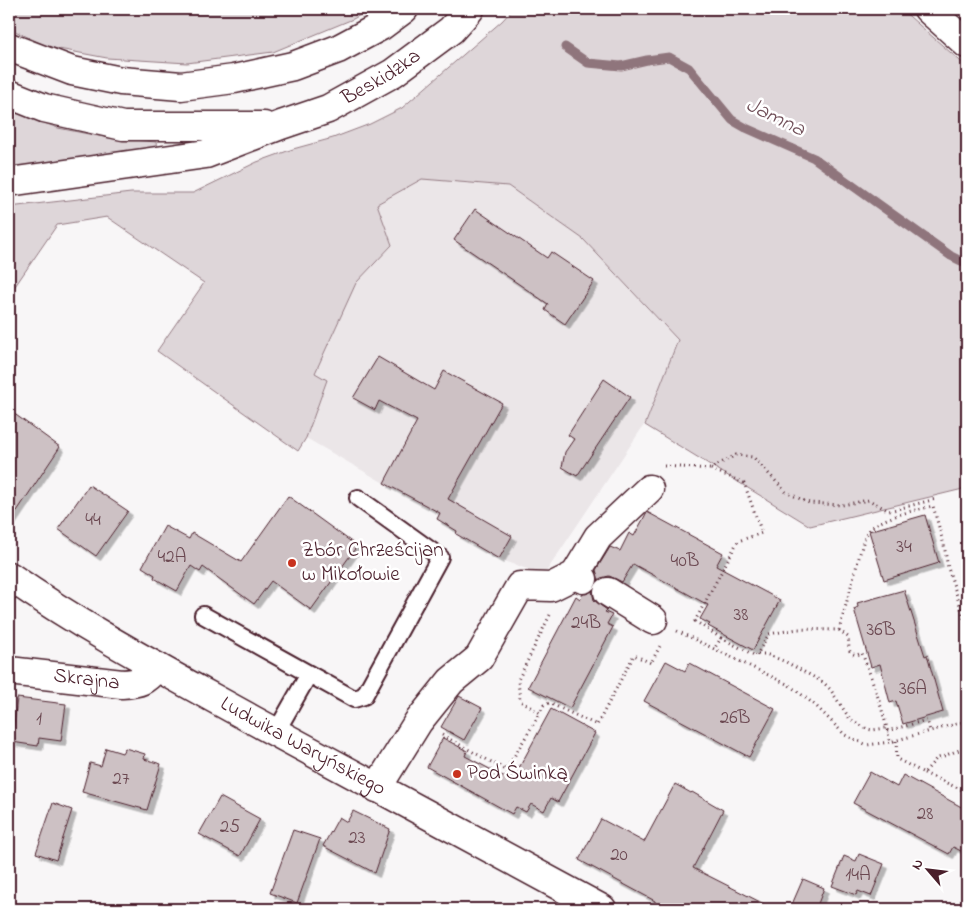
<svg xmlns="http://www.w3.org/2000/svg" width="976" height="918" font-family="'Indie Flower',sans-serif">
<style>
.built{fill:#ebe6e8}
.green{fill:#ded6d9;stroke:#947a82}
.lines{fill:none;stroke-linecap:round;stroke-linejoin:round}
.stream{stroke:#8f747b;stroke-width:9}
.building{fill:#cdc1c4;stroke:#4a1f2b;filter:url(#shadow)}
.service-casing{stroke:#4a1f2b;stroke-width:20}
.minor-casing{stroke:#4a1f2b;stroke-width:31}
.tertiary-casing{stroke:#4a1f2b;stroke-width:31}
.primary-casing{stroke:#4a1f2b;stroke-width:31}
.path{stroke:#4a1f2b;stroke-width:3;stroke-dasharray:1 4;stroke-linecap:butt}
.service{stroke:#fff;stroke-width:16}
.minor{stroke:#fff;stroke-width:28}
.tertiary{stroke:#fff;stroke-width:28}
.primary{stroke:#fff;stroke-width:28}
.poi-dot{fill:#c8321e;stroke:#fff;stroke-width:2}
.labels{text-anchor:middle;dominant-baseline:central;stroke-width:5;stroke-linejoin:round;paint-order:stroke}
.number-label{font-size:19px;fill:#6b4851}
.street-label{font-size:21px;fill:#4a1f2b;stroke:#fff}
.poi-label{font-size:21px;fill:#4a1f2b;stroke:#fff;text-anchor:start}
.water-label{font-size:22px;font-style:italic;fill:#72515a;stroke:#fff}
</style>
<defs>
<filter id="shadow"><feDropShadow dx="4.5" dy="4.5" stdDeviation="0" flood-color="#0004"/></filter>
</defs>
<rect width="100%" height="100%" fill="#f8f6f7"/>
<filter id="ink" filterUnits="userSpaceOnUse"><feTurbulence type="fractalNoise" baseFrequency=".02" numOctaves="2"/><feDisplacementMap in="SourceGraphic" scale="10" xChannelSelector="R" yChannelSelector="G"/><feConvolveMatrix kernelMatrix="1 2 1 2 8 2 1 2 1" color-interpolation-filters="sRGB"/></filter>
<g filter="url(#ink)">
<path class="built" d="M422,179L508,186L583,239L678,341L644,425L544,575L499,559L456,534L457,531L437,519L440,513L384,483L306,438L327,381L315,373L356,283L392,245L377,204Z"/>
<path class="green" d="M9,9H371L353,19L273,52L187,63L107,58L48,47L9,28Z
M513,9H901L967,67V488L810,526L645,425L678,340L583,239L508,186L422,179L377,204L392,245L356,283L315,373L327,380L306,438L298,451L157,351L204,283L107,217L57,225L9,295V207L131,193H193L257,162L293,149L333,138L370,124L402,108L502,21Z
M9,110L58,128L109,138L156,142L157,150L60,164L9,167Z"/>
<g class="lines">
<path class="stream" d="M565,47L588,63L621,66L647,60L669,57L689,68L732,120L746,128L814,158L951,256L967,264"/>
</g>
<path class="building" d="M475,209L547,258L551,252L594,281L565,324L545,310L548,304L454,240Z
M378,357L434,390L444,371L502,403L448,499L512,536L499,559L456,534L457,531L437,519L440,513L384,483L417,421L379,401L375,410L353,398Z
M604,379L630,397L577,476L562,467L565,452L574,439L568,435Z
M9,410L60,447L9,523Z
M89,485L128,511L96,556L58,529Z
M288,496L357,546L311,610L271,581L254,604L203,567L200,572L191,566L177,591L154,578L155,575L142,567L165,526L189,539L192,533L241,562Z
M647,512L723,553L716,566L780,600L753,650L708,626L710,624L700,619L708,605L633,564L622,582L616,579L609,576L601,578L598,580V578L596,570L610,547L620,551L629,533L634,536Z
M925,515L939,563L884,580L869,531Z
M904,590L925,656L927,655L943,712L903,724L896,701L890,703L880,664L871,667L854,609L858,607L857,603Z
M592,591L594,600L600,605L607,610L605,612L612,615L607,624L613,627L570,708L528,687L576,596L580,599L583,594Z
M666,661L685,671L689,663L775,709L749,757L644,701Z
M459,696L482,708L464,740L441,727Z
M17,698L66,704L61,741L39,738L38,746L12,742Z
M551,709L595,733L558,802L551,798L544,811L531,804L526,812L516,807L512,814L427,767L443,738L467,751L465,756L505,777L512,765L519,768Z
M106,748L122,753L125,748L145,754L144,759L161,764L147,810L82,792L90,763L101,766Z
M870,772L897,787L903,775L967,810V854L953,847L949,854L853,803Z
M675,784L691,793L692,792L723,810L693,868L774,909H667L655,903V901L579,860L601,819L644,842Z
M220,797L260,819L240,856L199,834Z
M53,803L72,810L56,860L36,853Z
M353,811L390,829L375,873L323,846L339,817L347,822Z
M293,830L320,839L297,903L270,893Z
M859,854L884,864L871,896L858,891L856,895L832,886L844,856L856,861Z
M803,879L824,888L816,909H790Z"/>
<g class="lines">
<defs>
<path id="service" d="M203,615L354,699L364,696L440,557L358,498
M276,732L309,674"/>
<g id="minor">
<path d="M575,575L598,537L649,489"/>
<path id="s1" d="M9,576C86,630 170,674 253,720C369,783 486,846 602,909"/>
<path d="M608,592L653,620"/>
<path id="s2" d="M9,671L122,684C140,683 145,681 157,667"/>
<path d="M377,788L418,722L451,681L479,658L520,586L551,587L575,575L583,579"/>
</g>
<path id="tertiary" d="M928,9L967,44"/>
<g id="primary">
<path d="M9,47L72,71L121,81L181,86L234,79L293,66L338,49L381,26L404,9"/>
<path d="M9,94L44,108L123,126H264"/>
<path id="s3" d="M9,182L206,154L281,125L328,109L393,73L451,30L470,9"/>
</g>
</defs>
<use href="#service" class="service-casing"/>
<use href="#minor" class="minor-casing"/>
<use href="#tertiary" class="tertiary-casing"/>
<use href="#primary" class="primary-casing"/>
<path class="path" d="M664,466L710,469L736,455L753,457L786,492L809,503L842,505L869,500L889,511L936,499
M711,469L744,483L762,533L738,541L695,621L721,638L714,649
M550,615L518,680L520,701L540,713L544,705L549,703L597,725L634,655L651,663L660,646
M839,630L848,637C850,646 846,653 857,655L862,653C873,682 884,712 890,742
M677,631L789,685L815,705L845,735L867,745L890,742L967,721
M721,638L756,656L769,634L798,629L839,630L864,539C866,536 867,532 870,529C883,517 915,510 933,506L944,545L948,568L967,627
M758,654H766L786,662L823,682L830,689L850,719L867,729L872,730L887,728
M887,731L927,720L930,731
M442,735L506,770L540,713
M896,741L897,759L924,773L936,759L967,747
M924,773L967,792"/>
<use href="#service" class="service"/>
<use href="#minor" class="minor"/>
<use href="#tertiary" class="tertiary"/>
<use href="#primary" class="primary"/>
</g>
</g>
<g class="poi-dot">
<circle cx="292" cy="563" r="5"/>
<circle cx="457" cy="774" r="5"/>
</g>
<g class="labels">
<g class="number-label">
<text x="93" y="520">44</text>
<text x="904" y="547">34</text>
<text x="172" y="557">42A</text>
<text x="685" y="561">40B</text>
<text x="741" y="615">38</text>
<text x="586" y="623">24B</text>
<text x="881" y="630">36B</text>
<text x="913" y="689">36A</text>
<text x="735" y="718">26B</text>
<text x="39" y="719">1</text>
<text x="121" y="779">27</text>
<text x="925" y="814">28</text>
<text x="230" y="827">25</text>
<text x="357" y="838">23</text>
<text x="619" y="855">20</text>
<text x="858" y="875">14A</text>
</g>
<g class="street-label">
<text stroke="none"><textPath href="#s3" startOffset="391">Beskidzka</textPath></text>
<text stroke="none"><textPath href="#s2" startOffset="78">Skrajna</textPath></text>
<text stroke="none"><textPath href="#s1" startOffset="340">Ludwika Waryńskiego</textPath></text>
</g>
<g class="poi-label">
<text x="302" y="551">Zbór Chrześcijan<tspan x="302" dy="24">w Mikołowie</tspan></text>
<text x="467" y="774">Pod Świnką</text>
</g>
<g class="water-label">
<text transform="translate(775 118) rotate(26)">Jamna</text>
</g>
</g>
<rect width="976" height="918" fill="none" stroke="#fff" stroke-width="30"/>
<rect x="15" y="15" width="946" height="888" fill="none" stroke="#4a1f2b" stroke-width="2" filter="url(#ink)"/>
<g transform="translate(928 870) rotate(298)" stroke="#ffffff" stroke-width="4" paint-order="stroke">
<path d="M0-4L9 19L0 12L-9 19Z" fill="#4a1f2b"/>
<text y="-8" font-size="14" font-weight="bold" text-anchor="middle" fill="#4a1f2b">N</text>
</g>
</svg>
